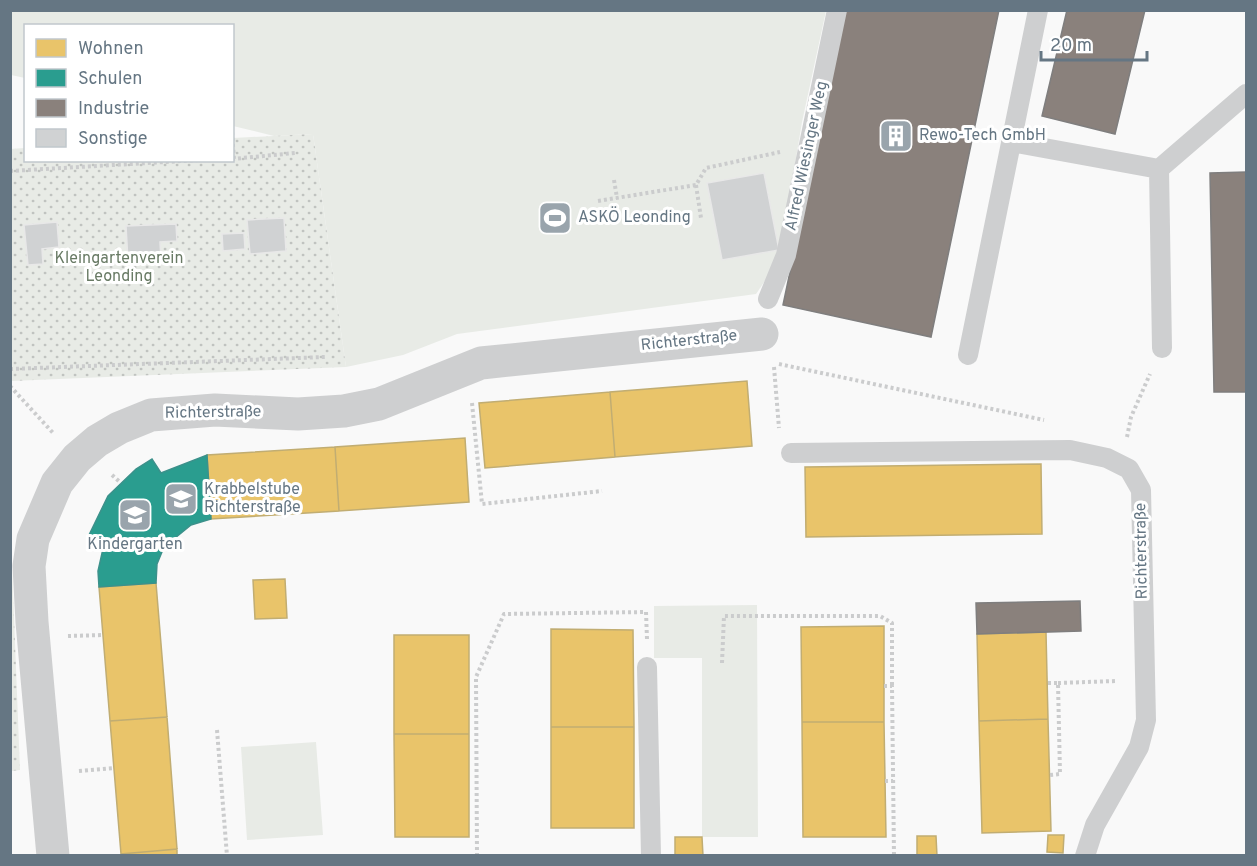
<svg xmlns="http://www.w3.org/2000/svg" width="1257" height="866" font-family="Overpass,sans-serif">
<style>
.green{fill:#e8ebe6}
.garden{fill:url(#garden-dots)}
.homes{fill:#e9c46a;stroke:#c1ad72;stroke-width:1.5}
.schools{fill:#2a9d8f;stroke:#3c918b;stroke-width:1.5}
.industry{fill:#8a817c;stroke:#7f7e7e;stroke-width:1.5}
.building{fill:#d0d2d3;stroke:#e8e8e8;stroke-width:1.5}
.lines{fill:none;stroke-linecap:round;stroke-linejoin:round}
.path{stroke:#cbcccd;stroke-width:4;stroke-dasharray:3 3;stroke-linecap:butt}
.service{stroke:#cecfd0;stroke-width:20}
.minor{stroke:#cecfd0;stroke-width:33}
.labels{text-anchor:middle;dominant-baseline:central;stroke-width:6;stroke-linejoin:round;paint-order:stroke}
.poi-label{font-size:16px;fill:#657683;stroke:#fff;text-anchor:start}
.street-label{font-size:16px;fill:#657683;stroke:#fff}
.park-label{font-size:16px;fill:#687a64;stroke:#fff}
</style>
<defs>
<pattern id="garden-dots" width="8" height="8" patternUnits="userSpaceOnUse" patternTransform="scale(1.5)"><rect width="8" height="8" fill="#e8ebe6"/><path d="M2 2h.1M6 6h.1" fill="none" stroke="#c0c3c0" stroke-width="1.8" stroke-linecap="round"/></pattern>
</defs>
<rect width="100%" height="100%" fill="#f9f9f9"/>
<path class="green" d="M10,11H826L802,122L779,260L756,294L457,334L403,355L346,367L313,134L274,136L233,126L232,26H26L25,78L11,75Z
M757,605L758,837H702V658H654V606Z
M316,742L323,835L247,840L241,747Z"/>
<path class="garden" d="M313,134L346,367L11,381L10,149L25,148L26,160H232L233,138Z
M11,541L20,770L11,771H10Z"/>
<path class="homes" d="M747,381L752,446L615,457L610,392Z
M610,392L615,457L485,468L479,403Z
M465,438L469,502L339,511L335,447Z
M335,447L339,511L211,519L207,455Z
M1041,464L1042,534L806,537L805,467Z
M285,579L287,618L255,619L253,580Z
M156,583L167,717L110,721L99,587Z
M884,626V722H802L801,627Z
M551,629L633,630L634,727H551Z
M1046,632L1048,719L979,721L977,634Z
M394,635H469V734H394Z
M167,717L177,849L121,854L110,721Z
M1048,719L1051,831L982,833L979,721Z
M802,722H884L886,837H803Z
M551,727H634V828H551Z
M394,734H469V837H395Z
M1048,835H1064L1063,853L1047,852Z
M917,836H936L937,856H917Z
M675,837H702L703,856H675Z
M177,849V856H121V854Z"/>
<path class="schools" d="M207,455L211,519L191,525L164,547L157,564L156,583L99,587L98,571L105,540L89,535L108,496L136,469L152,459L161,473Z"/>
<path class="industry" d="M845,10H999L931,337L783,305Z
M1067,10H1145L1115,134L1042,116Z
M1246,172V392H1214L1210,173Z
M1080,601L1081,631L977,634L976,603Z"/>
<path class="building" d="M764,173L779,250L722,260L707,183Z
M284,218L286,251L250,254L247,220Z
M57,222L59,247L42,249L43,264L28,265L24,225Z
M176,224L177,241L160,242L161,260L128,261L126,226Z
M244,233L245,249L223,251L222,234Z"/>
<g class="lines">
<path class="path" d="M232,132L234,159
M232,159L295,153
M10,171L200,160
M614,180L617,198
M696,185L701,218
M598,201L696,185L706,168L780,152
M779,364L1044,420
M774,367L779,428
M10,369L325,357
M10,386L54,434
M472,403L482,504L602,491
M1127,437L1131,417L1150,374
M112,475L121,483
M68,636L103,635
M722,663L724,616H880L892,623V686
M1048,683H1058L1060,774L1050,775
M1058,683L1116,681
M884,686H892L894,856
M217,730L227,856
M79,771L114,768
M885,781H893
M477,856L476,677L504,614L646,612L647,639"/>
<path class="service" d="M1011,142L1159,169L1246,94
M1159,169L1162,348
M768,299L786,255L837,10
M968,355L1038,10
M791,453L1070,450L1107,458L1129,469L1141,490L1146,720L1139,747L1095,825L1085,856
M647,667L651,856"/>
<path class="minor" d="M53,856L32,622L29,566L33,539L57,483L77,458L97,441L119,428L151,415L215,410L298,414L344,411L379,404L481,363L762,334"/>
</g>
<defs>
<symbol id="building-square" viewBox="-11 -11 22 22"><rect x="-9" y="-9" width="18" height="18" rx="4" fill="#99a4ac" stroke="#fff"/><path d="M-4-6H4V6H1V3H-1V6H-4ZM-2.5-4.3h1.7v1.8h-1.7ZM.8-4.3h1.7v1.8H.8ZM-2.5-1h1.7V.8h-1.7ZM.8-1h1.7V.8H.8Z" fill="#fff"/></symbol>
<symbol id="stadium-square" viewBox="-11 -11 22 22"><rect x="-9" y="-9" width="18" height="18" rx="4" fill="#99a4ac" stroke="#fff"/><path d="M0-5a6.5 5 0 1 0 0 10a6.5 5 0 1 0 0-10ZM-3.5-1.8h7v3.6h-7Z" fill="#fff"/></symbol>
<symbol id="school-square" viewBox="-11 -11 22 22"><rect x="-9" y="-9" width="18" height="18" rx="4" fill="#99a4ac" stroke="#fff"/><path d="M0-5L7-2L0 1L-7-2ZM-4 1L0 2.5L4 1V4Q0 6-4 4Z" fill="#fff"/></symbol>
</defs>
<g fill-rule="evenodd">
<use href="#building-square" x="877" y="117" width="38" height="38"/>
<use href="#stadium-square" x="536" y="199" width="38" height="38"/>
<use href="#school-square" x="162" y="480" width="38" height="38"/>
<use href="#school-square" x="116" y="496" width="38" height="38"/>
</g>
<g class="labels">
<g class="poi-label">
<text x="919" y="136">Rewo-Tech GmbH</text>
<text x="578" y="218">ASKÖ Leonding</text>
<text x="204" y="490">Krabbelstube<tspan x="204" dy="18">Richterstraße</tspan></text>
<text x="135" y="545" text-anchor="middle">Kindergarten</text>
</g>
<g class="street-label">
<text transform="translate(807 156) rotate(-78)">Alfred Wiesinger Weg</text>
<text transform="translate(689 341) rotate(-6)">Richterstraße</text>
<text transform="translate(213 413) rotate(-1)">Richterstraße</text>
<text transform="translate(1142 551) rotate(-91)">Richterstraße</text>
</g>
<g class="park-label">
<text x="119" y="259">Kleingartenverein<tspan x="119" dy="18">Leonding</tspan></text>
</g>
</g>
<rect width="1257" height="866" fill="none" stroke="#657683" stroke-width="24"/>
<rect x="24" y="24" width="210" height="138" fill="#ffffff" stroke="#c1c8cd" stroke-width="1.5"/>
<rect x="36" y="39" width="30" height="18" fill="#e9c46a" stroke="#c1c8cd" stroke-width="1.5"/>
<text x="78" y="54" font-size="18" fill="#657683">Wohnen</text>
<rect x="36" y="69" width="30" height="18" fill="#2a9d8f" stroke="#c1c8cd" stroke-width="1.5"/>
<text x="78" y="84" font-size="18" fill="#657683">Schulen</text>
<rect x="36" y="99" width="30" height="18" fill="#8a817c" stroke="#c1c8cd" stroke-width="1.5"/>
<text x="78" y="114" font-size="18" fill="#657683">Industrie</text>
<rect x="36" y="129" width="30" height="18" fill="#d0d2d3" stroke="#c1c8cd" stroke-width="1.5"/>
<text x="78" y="144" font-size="18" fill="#657683">Sonstige</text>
<path d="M1041 51v9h106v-9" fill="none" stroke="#657683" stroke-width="3"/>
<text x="1050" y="51" font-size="18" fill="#657683" stroke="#ffffff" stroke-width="4.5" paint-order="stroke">20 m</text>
</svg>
